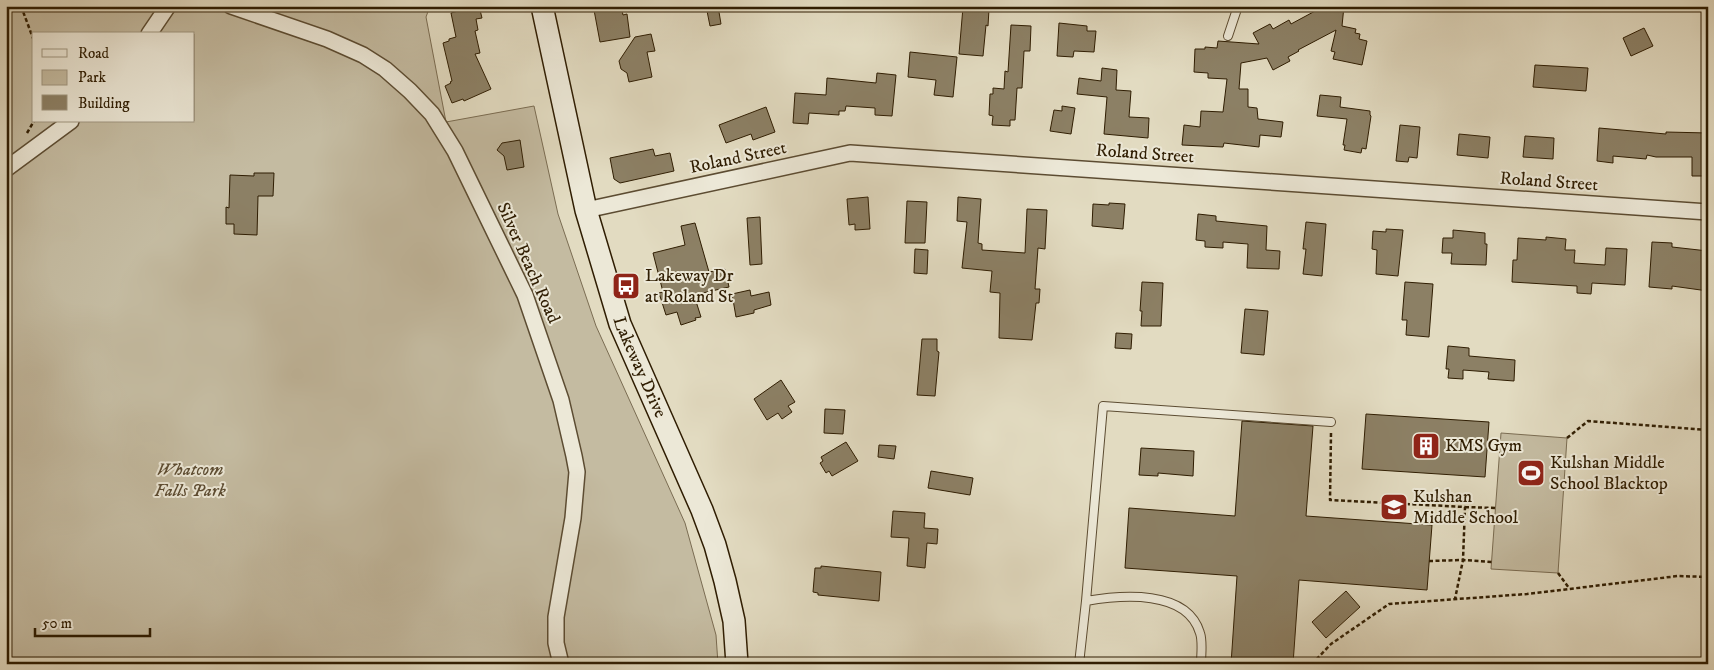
<svg xmlns="http://www.w3.org/2000/svg" width="1714" height="670" font-family="'IM FELL DW Pica',serif">
<style>
.green{fill:#c4bba1;stroke:#7a6c52;fill-rule:evenodd}
.building{fill:#8c8065;stroke:#2f1d02}
.lines{fill:none;stroke-linecap:round;stroke-linejoin:round}
.service-casing{stroke:#5c4c32;stroke-width:10}
.minor-casing{stroke:#5c4c32;stroke-width:18}
.secondary-casing{stroke:#2f1d02;stroke-width:24}
.path{stroke:#2f1d02;stroke-width:2.5;stroke-dasharray:4 2.5;stroke-linecap:butt}
.service{stroke:#ece8d7;stroke-width:8}
.minor{stroke:#ece8d7;stroke-width:15}
.secondary{stroke:#ece8d7;stroke-width:21}
.labels{text-anchor:middle;dominant-baseline:central;stroke-width:4;stroke-linejoin:round;paint-order:stroke}
.street-label{font-size:18px;fill:#2f1d02;stroke:#ece8d7}
.poi-label{font-size:18px;fill:#2f1d02;stroke:#ece8d7;text-anchor:start}
.park-label{font-size:18px;font-style:italic;fill:#5c4c32;stroke:#ece8d7}
</style>
<rect width="100%" height="100%" fill="#e2dbc1"/>
<filter id="stains"><feTurbulence type="fractalNoise" baseFrequency=".004" numOctaves="4"/><feColorMatrix values="0 0 0 0 .2 0 0 0 0 .09 0 0 0 0 .02 0 0 0 .5 -.17"/></filter>
<radialGradient id="worn" r=".72"><stop offset=".6" stop-color="#630" stop-opacity="0"/><stop offset="1" stop-color="#630" stop-opacity=".3"/></radialGradient>
<path class="green" d="M6,6H430L426,17L446,122L534,106L558,214L596,326L685,523L716,635L718,664H6ZM34,34H194V121H34Z
M1501,433L1567,438L1558,573L1491,569Z"/>
<path class="building" d="M461,6H479L482,18L476,19L478,30L475,31L480,53L475,54L491,89L464,101L463,99L452,103L445,86L451,83L450,82L452,81L443,43L449,41V39L456,37L451,13L462,10Z
M610,6H621L623,15L627,14L630,37L600,42L594,10Z
M706,6H718L721,24L710,26Z
M1318,6H1344L1342,26L1356,29L1355,33L1360,34L1359,39L1367,41L1362,65L1333,59L1335,52L1331,51L1336,30L1298,50L1299,51L1288,57L1290,61L1273,70L1267,58L1241,63L1239,89H1248V107L1257,108L1258,119L1283,122L1281,137L1260,135L1259,147L1224,143L1223,147L1182,145L1184,125L1200,127L1201,111L1223,112L1227,79L1208,78V73L1194,72L1195,49H1205V47L1217,48L1218,41L1259,44L1253,33L1270,24L1273,29L1289,20L1291,24L1317,10Z
M963,7L989,9L988,26L986,25L983,56L959,54Z
M1059,23L1087,26V31H1096L1094,52L1074,51L1073,57L1057,56Z
M1011,25L1031,26L1030,51H1024L1022,88H1017L1015,120H1010V126L992,125L993,116L989,115L990,94H993V88L1004,89L1005,71L1008,72Z
M1644,28L1653,46L1631,56L1623,38Z
M651,34L655,51L647,52L652,77L629,82L627,73L621,69L619,61L635,37Z
M910,52L957,57L953,97L934,95L936,80L908,77Z
M1535,65L1588,68L1586,91L1533,87Z
M1102,68L1117,70L1116,90L1131,91L1129,117L1149,118L1148,138L1104,134L1107,97L1077,94L1079,78L1101,81Z
M877,73L896,75L892,116L875,115V108L846,106L845,111H839V115L809,113L808,124L793,123L795,93L826,95L827,78L876,83Z
M1320,95L1341,97L1340,107L1370,111V115L1371,116L1366,149L1362,148L1361,153L1344,150L1345,145H1343L1347,119L1317,116Z
M1062,106L1075,108L1071,134L1050,131L1054,110L1062,111Z
M766,107L775,132L753,140L751,134L726,143L719,125Z
M1400,125L1420,127L1417,158L1409,157L1408,162L1396,161Z
M1599,128L1666,134V132L1708,133V176H1692V157H1656L1647,155L1646,159L1613,156V163L1597,161Z
M1459,134L1490,137L1488,158L1457,155Z
M1525,136L1554,138L1553,159L1523,157Z
M520,140L524,167L507,170L504,156L497,150L502,143Z
M653,149L655,156L670,153L674,171L620,183L614,179L610,158Z
M254,173H274L273,196H258L257,235L234,234V224H226V207L229,208L230,175L254,176Z
M868,197L870,229L855,230V224L849,225L847,199Z
M958,197L981,199L978,243L982,244V250L1025,253L1027,209L1047,210L1045,249L1038,248L1035,289H1040L1039,303H1036L1032,340L999,338L1000,293L990,292L992,271L962,268L967,222L957,221Z
M907,201L927,202L925,243H905Z
M1109,203L1125,204L1123,229L1092,226L1093,204L1109,205Z
M1198,214L1216,216V221L1267,226L1266,250L1280,251L1279,269L1247,268L1248,244L1223,242V248L1205,247V241L1196,240Z
M760,217L762,264L750,265L747,218Z
M1306,222L1326,224L1322,276L1303,274L1306,249H1303Z
M695,223L709,272L725,269L729,287L694,295L701,317L695,318L696,320L681,325L677,312L666,315L659,293L663,292L653,253L685,245L681,226Z
M1386,229L1403,230L1398,276L1376,274L1377,250L1372,249L1373,231L1386,232Z
M1453,230L1485,233V244H1487L1486,265L1451,264L1452,253H1442L1443,238H1453Z
M1546,237L1566,239L1565,250H1575L1574,263L1605,265L1606,248L1627,249L1625,285L1592,283L1591,294L1577,293V286L1512,282L1513,260H1517L1518,238L1546,240Z
M1652,242L1672,243V247L1708,251V291L1672,286V289L1649,287Z
M915,249L928,250L927,274L914,273Z
M1142,282L1163,283L1161,326H1141L1142,311H1140Z
M1405,282L1433,284L1429,337L1406,335L1407,320H1402Z
M750,290L751,296L769,292L771,305L754,310V313L736,317L732,294Z
M1245,309L1268,311L1264,355L1241,353Z
M1116,333L1132,334L1131,349L1115,348Z
M922,339H937V351L939,352L935,396L917,395Z
M1448,346L1469,348V356L1515,360L1514,381L1488,379L1489,372L1463,370V379L1448,378L1449,369H1446Z
M781,380L795,402L788,406L792,412L782,419L778,413L767,420L754,399Z
M825,409L845,410L843,434L824,433Z
M1366,414L1489,422L1485,477L1362,469Z
M1242,421L1313,426L1306,516L1432,525L1427,590L1299,580L1293,664H1231L1237,576L1125,568L1129,508L1235,516Z
M846,442L858,461L832,476L829,471L826,473L820,463L823,461L821,457Z
M879,445L896,446L894,459L878,457Z
M1141,448L1194,451L1193,476L1158,473V476L1139,475Z
M931,471L973,478L970,495L928,488Z
M893,511L925,513L924,528L938,529L937,544L927,543L925,568L907,566L909,538L891,537Z
M821,566L881,572L879,601L818,595V593L813,592L815,568H821Z
M1346,591L1360,607L1326,638L1312,622Z"/>
<g class="lines">
<defs>
<path id="service" d="M1228,36L1238,6
M1086,601L1103,406L1331,422
M1079,664L1086,601C1121,595 1187,589 1200,633C1203,642 1201,654 1201,664"/>
<path id="minor" d="M231,6L327,39L363,55L385,69L410,91L432,114L455,151L525,295L561,400L574,456L577,472L573,518L556,617V643L561,664
M149,34L168,6
M6,169L71,121
M586,210L850,153L1708,212"/>
<g id="secondary">
<path id="s1" d="M542,6L586,210L620,324L702,510L715,545L725,581L734,621L737,664"/>
</g>
</defs>
<use href="#service" class="service-casing"/>
<use href="#minor" class="minor-casing"/>
<use href="#secondary" class="secondary-casing"/>
<path class="path" d="M21,6L34,41
M27,133L34,121
M1331,433L1330,500L1465,507L1463,560L1455,599
M1567,438L1588,421L1708,430
M1465,507L1496,508
M1429,561L1463,560L1492,562
M1558,573L1569,588
M1312,664L1331,644L1389,604L1527,594L1678,576L1708,577"/>
<use href="#service" class="service"/>
<use href="#minor" class="minor"/>
<use href="#secondary" class="secondary"/>
</g>
<defs>
<symbol id="bus-square" viewBox="-11 -11 22 22"><rect x="-9" y="-9" width="18" height="18" rx="4" fill="#8f2418" stroke="#ece8d7"/><path d="M-5-6H5V4H4V6H2V4H-2V6H-4V4H-5ZM-3.5-4V0h7V-4ZM-3.5 1.2v1.5H-2V1.2ZM2 1.2v1.5H3.5V1.2Z" fill="#fff"/></symbol>
<symbol id="building-square" viewBox="-11 -11 22 22"><rect x="-9" y="-9" width="18" height="18" rx="4" fill="#8f2418" stroke="#ece8d7"/><path d="M-4-6H4V6H1V3H-1V6H-4ZM-2.5-4.3h1.7v1.8h-1.7ZM.8-4.3h1.7v1.8H.8ZM-2.5-1h1.7V.8h-1.7ZM.8-1h1.7V.8H.8Z" fill="#fff"/></symbol>
<symbol id="stadium-square" viewBox="-11 -11 22 22"><rect x="-9" y="-9" width="18" height="18" rx="4" fill="#8f2418" stroke="#ece8d7"/><path d="M0-5a6.5 5 0 1 0 0 10a6.5 5 0 1 0 0-10ZM-3.5-1.8h7v3.6h-7Z" fill="#fff"/></symbol>
<symbol id="school-square" viewBox="-11 -11 22 22"><rect x="-9" y="-9" width="18" height="18" rx="4" fill="#8f2418" stroke="#ece8d7"/><path d="M0-5L7-2L0 1L-7-2ZM-4 1L0 2.5L4 1V4Q0 6-4 4Z" fill="#fff"/></symbol>
</defs>
<g fill-rule="evenodd">
<use href="#bus-square" x="610" y="270" width="32" height="32"/>
<use href="#building-square" x="1410" y="430" width="32" height="32"/>
<use href="#stadium-square" x="1515" y="457" width="32" height="32"/>
<use href="#school-square" x="1378" y="491" width="32" height="32"/>
</g>
<g class="labels">
<g class="street-label">
<text transform="translate(1145 154) rotate(4)">Roland Street</text>
<text transform="translate(738 158) rotate(-12)">Roland Street</text>
<text transform="translate(1549 182) rotate(4)">Roland Street</text>
<text transform="translate(528 263) rotate(66)">Silver Beach Road</text>
<text stroke="none"><textPath href="#s1" startOffset="375">Lakeway Drive</textPath></text>
</g>
<g class="poi-label">
<text x="645" y="276">Lakeway Dr<tspan x="645" dy="21">at Roland St</tspan></text>
<text x="1445" y="446">KMS Gym</text>
<text x="1550" y="463">Kulshan Middle<tspan x="1550" dy="21">School Blacktop</tspan></text>
<text x="1413" y="497">Kulshan<tspan x="1413" dy="21">Middle School</tspan></text>
</g>
<g class="park-label">
<text x="190" y="470">Whatcom<tspan x="190" dy="21">Falls Park</tspan></text>
</g>
</g>
<rect width="1714" height="670" fill="none" stroke="#e2dbc1" stroke-width="25"/>
<rect x="8" y="8" width="1699" height="655" fill="none" stroke="#2f1d02" stroke-width="2.5"/>
<rect x="12" y="12" width="1689" height="645" fill="none" stroke="#2f1d02"/>
<rect x="32" y="32" width="162" height="90" fill="#ece8d7" stroke="#a09782"/>
<rect x="42" y="49" width="25" height="8" fill="#ece8d7" stroke="#a09782"/>
<text x="78" y="58" font-size="15" fill="#2f1d02">Road</text>
<rect x="42" y="70" width="25" height="15" fill="#c4bba1" stroke="#a09782"/>
<text x="78" y="82" font-size="15" fill="#2f1d02">Park</text>
<rect x="42" y="95" width="25" height="15" fill="#8c8065" stroke="#a09782"/>
<text x="78" y="108" font-size="15" fill="#2f1d02">Building</text>
<path d="M35 628v8h115v-8" fill="none" stroke="#2f1d02" stroke-width="2.5"/>
<text x="42" y="628" font-size="15" fill="#2f1d02" stroke="#ece8d7" stroke-width="4" paint-order="stroke">50 m</text>
<rect width="100%" height="100%" filter="url(#stains)"/>
<rect width="100%" height="100%" fill="url(#worn)"/>
</svg>
